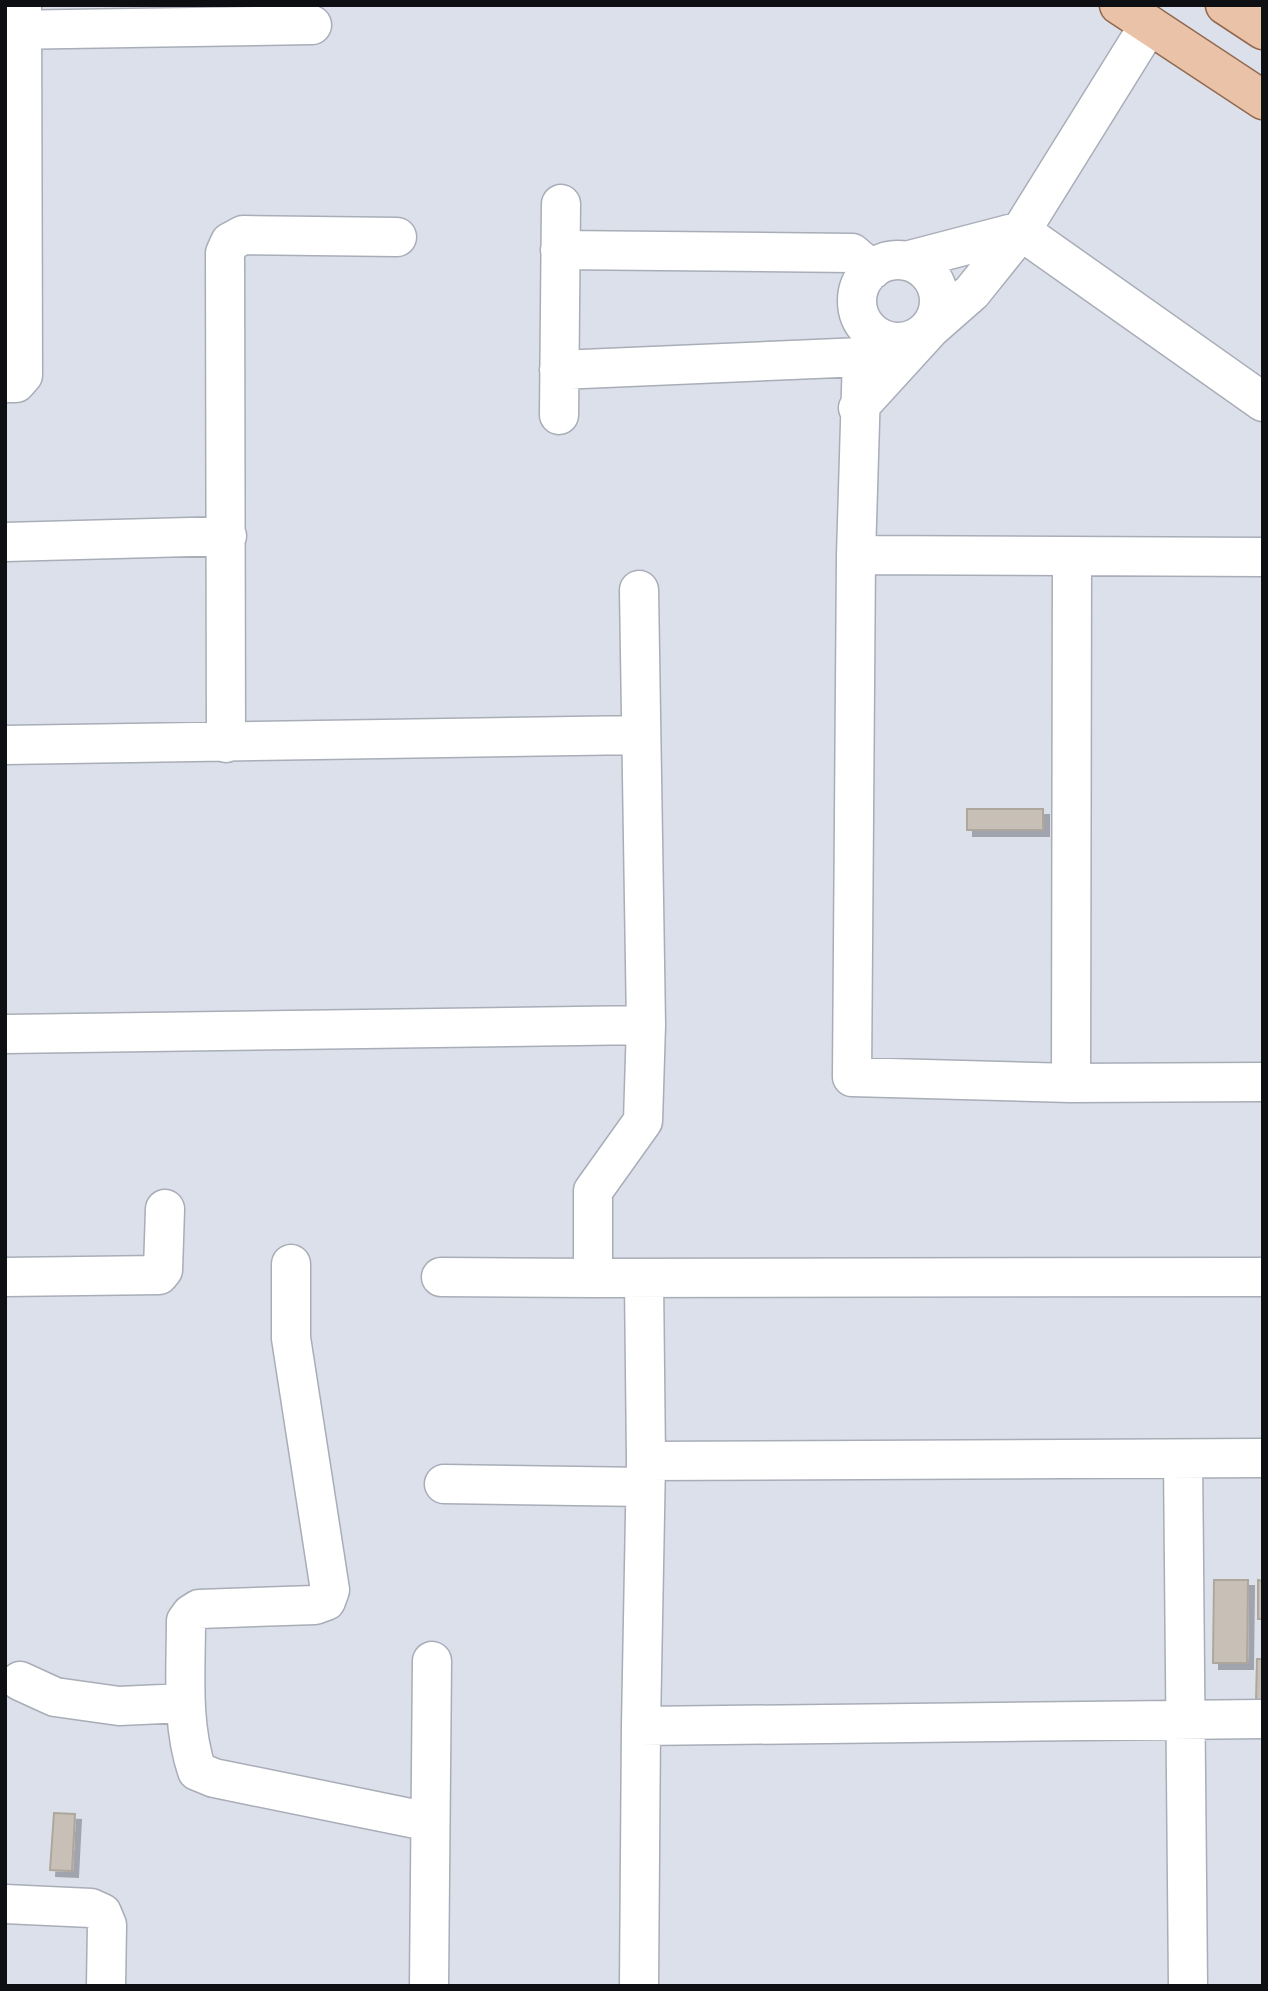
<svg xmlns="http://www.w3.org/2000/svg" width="1268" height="1991" font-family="'Space Grotesk',sans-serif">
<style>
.building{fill:#c8c0b6;stroke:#aea79d;stroke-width:2;filter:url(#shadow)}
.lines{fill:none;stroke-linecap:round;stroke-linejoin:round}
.minor-casing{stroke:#a8adb7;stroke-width:41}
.major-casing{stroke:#92694e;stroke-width:41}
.minor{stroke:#fff;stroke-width:38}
.major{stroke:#e9c2a8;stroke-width:38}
</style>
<defs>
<filter id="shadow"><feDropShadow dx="6" dy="6" stdDeviation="0" flood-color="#0004"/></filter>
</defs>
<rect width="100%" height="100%" fill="#dbe0eb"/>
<path class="building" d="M967,809H1043V830H967Z
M1214,1580H1248L1247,1663H1213Z
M1258,1580L1263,1581V1619H1258Z
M1257,1659H1263V1702H1256Z
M54,1813L75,1814L72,1871L50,1870Z"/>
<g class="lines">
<defs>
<path id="minor" d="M5,30L312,25
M560,250L852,253L872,270
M857 301a41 41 0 1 1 82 0a41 41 0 1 1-82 0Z
M906,261L1021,231L1263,402
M559,370L862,357L856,555L852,1077L1071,1083L1263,1082
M5,383H16L23,375L22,5
M858,408L931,328L972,292L1021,231L1149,25
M559,415L561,204
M5,542L227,536
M856,555L1263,557
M639,590L646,1025
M226,743L225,253L230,242L243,235L397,237
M5,745L639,735
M5,1034L646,1025L643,1121L593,1191V1278L1263,1277
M1071,1083L1072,557
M291,1264V1338L330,1590L326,1601L315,1605L199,1609L191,1614L186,1621C186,1670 181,1724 197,1771L214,1778L430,1822
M5,1277L159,1275L163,1270L165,1209
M441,1277L593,1278
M1183,1459L1188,1986
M646,1461L1263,1458
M444,1484L645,1487
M20,1681L55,1697L119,1706L185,1703
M641,1726L646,1461L644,1280
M5,1904L91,1908L102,1913L107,1925L106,1986
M429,1986L432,1661
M639,1986L641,1726L1263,1719"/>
<path id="major" d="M1119,5L1263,100
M1225,5L1263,30"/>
</defs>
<use href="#minor" class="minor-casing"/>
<use href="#major" class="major-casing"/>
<use href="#minor" class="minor"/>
<use href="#major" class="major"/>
</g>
<rect width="1268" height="1991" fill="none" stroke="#0d0f12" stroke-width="14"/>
</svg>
